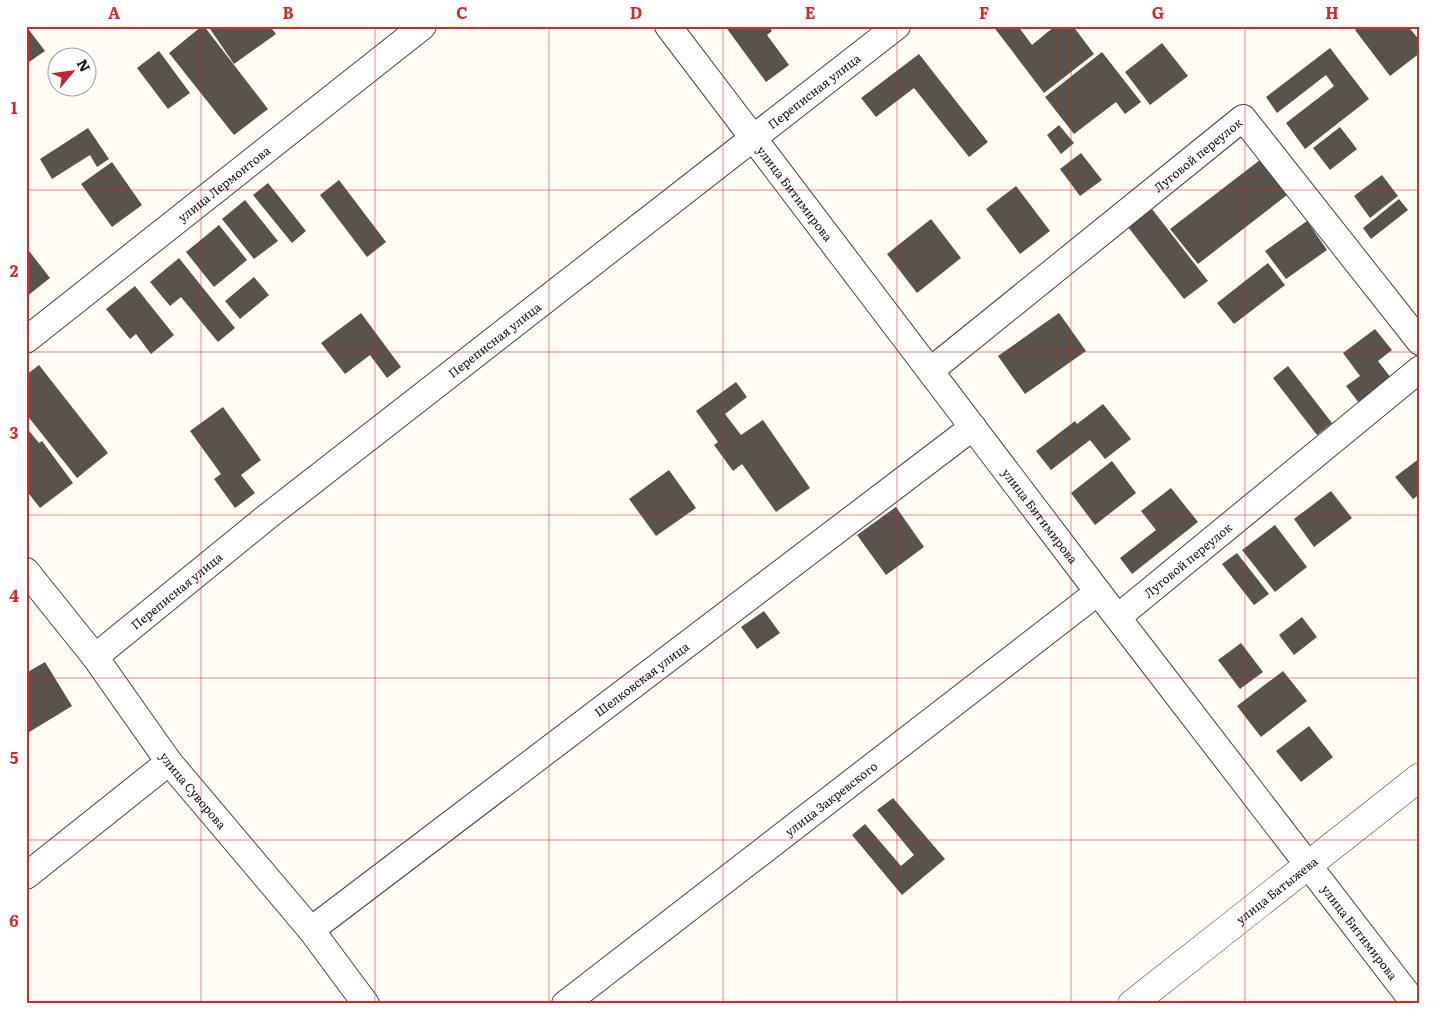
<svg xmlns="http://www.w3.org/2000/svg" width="1446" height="1030" font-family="Literata,serif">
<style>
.building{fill:#5a524d}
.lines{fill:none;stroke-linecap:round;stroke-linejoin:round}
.minor-casing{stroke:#444;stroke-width:28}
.tertiary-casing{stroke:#444;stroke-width:29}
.minor{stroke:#fff;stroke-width:26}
.tertiary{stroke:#fff;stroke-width:28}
.grid{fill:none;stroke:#d62828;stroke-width:1;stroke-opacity:0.55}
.labels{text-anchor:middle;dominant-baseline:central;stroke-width:5;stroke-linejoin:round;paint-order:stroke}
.street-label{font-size:12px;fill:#111;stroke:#fff}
.neatline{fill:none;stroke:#d62828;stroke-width:2}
.grid-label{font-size:16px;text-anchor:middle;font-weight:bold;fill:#d62828}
</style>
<rect width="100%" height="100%" fill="#fffdf5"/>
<path class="building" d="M26,26L45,51L29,62L26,59Z
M202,26H204L268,109L234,135L169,53Z
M208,26H270L276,34L234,64Z
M725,26H769L772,31L767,35L789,65L766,82Z
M993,26H1018L1032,45L1055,26H1073L1094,54L1044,93Z
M1360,26H1408L1420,41V53L1390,76L1355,30Z
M1162,43L1188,76L1150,105L1125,72Z
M1330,48L1369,99L1305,149L1286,123L1334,86L1326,75L1277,113L1266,97Z
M159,51L190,93L168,109L137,68Z
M1102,52L1141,102L1125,114L1116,102L1074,134L1045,97Z
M919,54L988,142L969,157L914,88L876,117L861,98Z
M1059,125L1074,143L1061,154L1047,135Z
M1340,127L1357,149L1330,170L1313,148Z
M88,128L109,159L97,167L90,155L52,179L40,159Z
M1081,153L1102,180L1080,196L1060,169Z
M1260,160L1287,195L1198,264L1170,229Z
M112,162L142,205L112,227L81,184Z
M1382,175L1398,196L1370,218L1354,196Z
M339,180L386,242L367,257L320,195Z
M268,183L306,231L292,243L253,195Z
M1016,186L1050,231L1020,254L986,209Z
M1399,199L1408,210L1371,239L1363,228Z
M245,200L278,241L254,259L222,219Z
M1152,209L1208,281L1184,299L1128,227Z
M931,219L961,258L917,293L887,254Z
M1307,221L1327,250L1286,279L1265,251Z
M219,225L247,260L214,287L186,252Z
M26,247L50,278L26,297Z
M179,258L235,328L218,342L181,297L170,306L150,282Z
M1268,263L1285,285L1234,324L1217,303Z
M254,277L269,295L240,319L225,301Z
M135,286L174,335L151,354L136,334L130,339L106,309Z
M361,313L401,367L387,378L370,355L345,374L321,343Z
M1059,313L1086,351L1025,394L998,356Z
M1375,329L1392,350L1378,361L1391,378L1359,403L1346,386L1360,376L1343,353Z
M39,365L108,453L77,478L26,414V375Z
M1288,366L1332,423L1317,435L1273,378Z
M736,382L747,397L725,414L741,435L763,420L810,488L776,512L742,464L733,471L714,445L718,442L696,411Z
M1103,404L1131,439L1105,459L1090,440L1051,470L1036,451L1075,421L1077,424Z
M223,407L261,460L241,475L255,493L235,508L214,479L221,474L190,431Z
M26,427L39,443L42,441L73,483L40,508L26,490Z
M1420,458V494L1413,499L1395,477Z
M1112,461L1136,493L1095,525L1071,493Z
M669,470L696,508L656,536L629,499Z
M1171,488L1198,522L1132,574L1120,558L1156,530L1141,511Z
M1331,491L1352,518L1314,547L1294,519Z
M896,507L924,547L886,575L857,535Z
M1275,525L1307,567L1275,592L1242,550Z
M1237,553L1269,594L1254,605L1222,564Z
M764,611L780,633L757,649L741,627Z
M1302,617L1317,637L1294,655L1279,635Z
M1241,643L1263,672L1240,689L1218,660Z
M45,662L72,706L26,734V673Z
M1283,671L1307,701L1261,737L1237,706Z
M1309,726L1333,757L1301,782L1276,751Z
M893,798L945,859L902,895L852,835L865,824L901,866L914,855L877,810Z"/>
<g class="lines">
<defs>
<g id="minor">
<path id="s1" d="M668,26L1098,592L1415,1004"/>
<path id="s2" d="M26,340L423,26"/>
<path id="s3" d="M930,371L1243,118L1420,342"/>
<path id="s4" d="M26,571L95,657L169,762L311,930L366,1004"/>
<path id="s5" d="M1118,617L1420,369"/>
<path id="s6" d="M95,657L268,516L897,26"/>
<path d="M26,876L169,762"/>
<path id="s7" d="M311,930L973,427"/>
<path id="s8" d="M565,1004L1098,592"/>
</g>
<g id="tertiary">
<path id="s9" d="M1132,1004L1420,777"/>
</g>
</defs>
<use href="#minor" class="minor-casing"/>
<use href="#tertiary" class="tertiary-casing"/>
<use href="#minor" class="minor"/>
<use href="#tertiary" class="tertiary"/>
</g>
<path class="grid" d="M201,26V1004M375,26V1004M549,26V1004M723,26V1004M897,26V1004M1071,26V1004M1245,26V1004M26,190H1420M26,352H1420M26,515H1420M26,678H1420M26,840H1420"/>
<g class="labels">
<g class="street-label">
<text stroke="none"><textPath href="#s6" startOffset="915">Переписная улица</textPath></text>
<text stroke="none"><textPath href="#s3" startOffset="344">Луговой переулок</textPath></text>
<text stroke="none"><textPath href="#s2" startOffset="252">улица Лермонтова</textPath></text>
<text stroke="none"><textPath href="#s1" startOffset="210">улица Битимирова</textPath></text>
<text stroke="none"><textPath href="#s6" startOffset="510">Переписная улица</textPath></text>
<text stroke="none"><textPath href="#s1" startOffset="615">улица Битимирова</textPath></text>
<text stroke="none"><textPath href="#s5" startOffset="90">Луговой переулок</textPath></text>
<text stroke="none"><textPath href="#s6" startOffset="105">Переписная улица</textPath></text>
<text stroke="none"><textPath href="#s7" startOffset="415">Шелковская улица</textPath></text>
<text stroke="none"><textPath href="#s4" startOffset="276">улица Суворова</textPath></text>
<text stroke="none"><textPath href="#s8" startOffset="336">улица Закревского</textPath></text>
<text stroke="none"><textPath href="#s9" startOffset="184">улица Батыжева</textPath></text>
<text stroke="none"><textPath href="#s1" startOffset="1140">улица Битимирова</textPath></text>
</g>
</g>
<rect width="1446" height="1030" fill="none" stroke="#ffffff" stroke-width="55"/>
<g transform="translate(72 72) rotate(61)"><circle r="24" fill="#ffffff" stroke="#a0a0a0"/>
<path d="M0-4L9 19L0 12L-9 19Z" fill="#c4262e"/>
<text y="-8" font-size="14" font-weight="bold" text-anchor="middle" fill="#111111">N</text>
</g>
<rect x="28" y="28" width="1390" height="974" class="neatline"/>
<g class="grid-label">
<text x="114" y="19">A</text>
<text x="288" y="19">B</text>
<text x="462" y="19">C</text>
<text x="636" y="19">D</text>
<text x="810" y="19">E</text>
<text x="984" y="19">F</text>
<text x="1158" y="19">G</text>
<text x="1332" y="19">H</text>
<text x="14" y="114">1</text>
<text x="14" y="277">2</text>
<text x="14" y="439">3</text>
<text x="14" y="602">4</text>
<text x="14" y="764">5</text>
<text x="14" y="927">6</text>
</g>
</svg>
